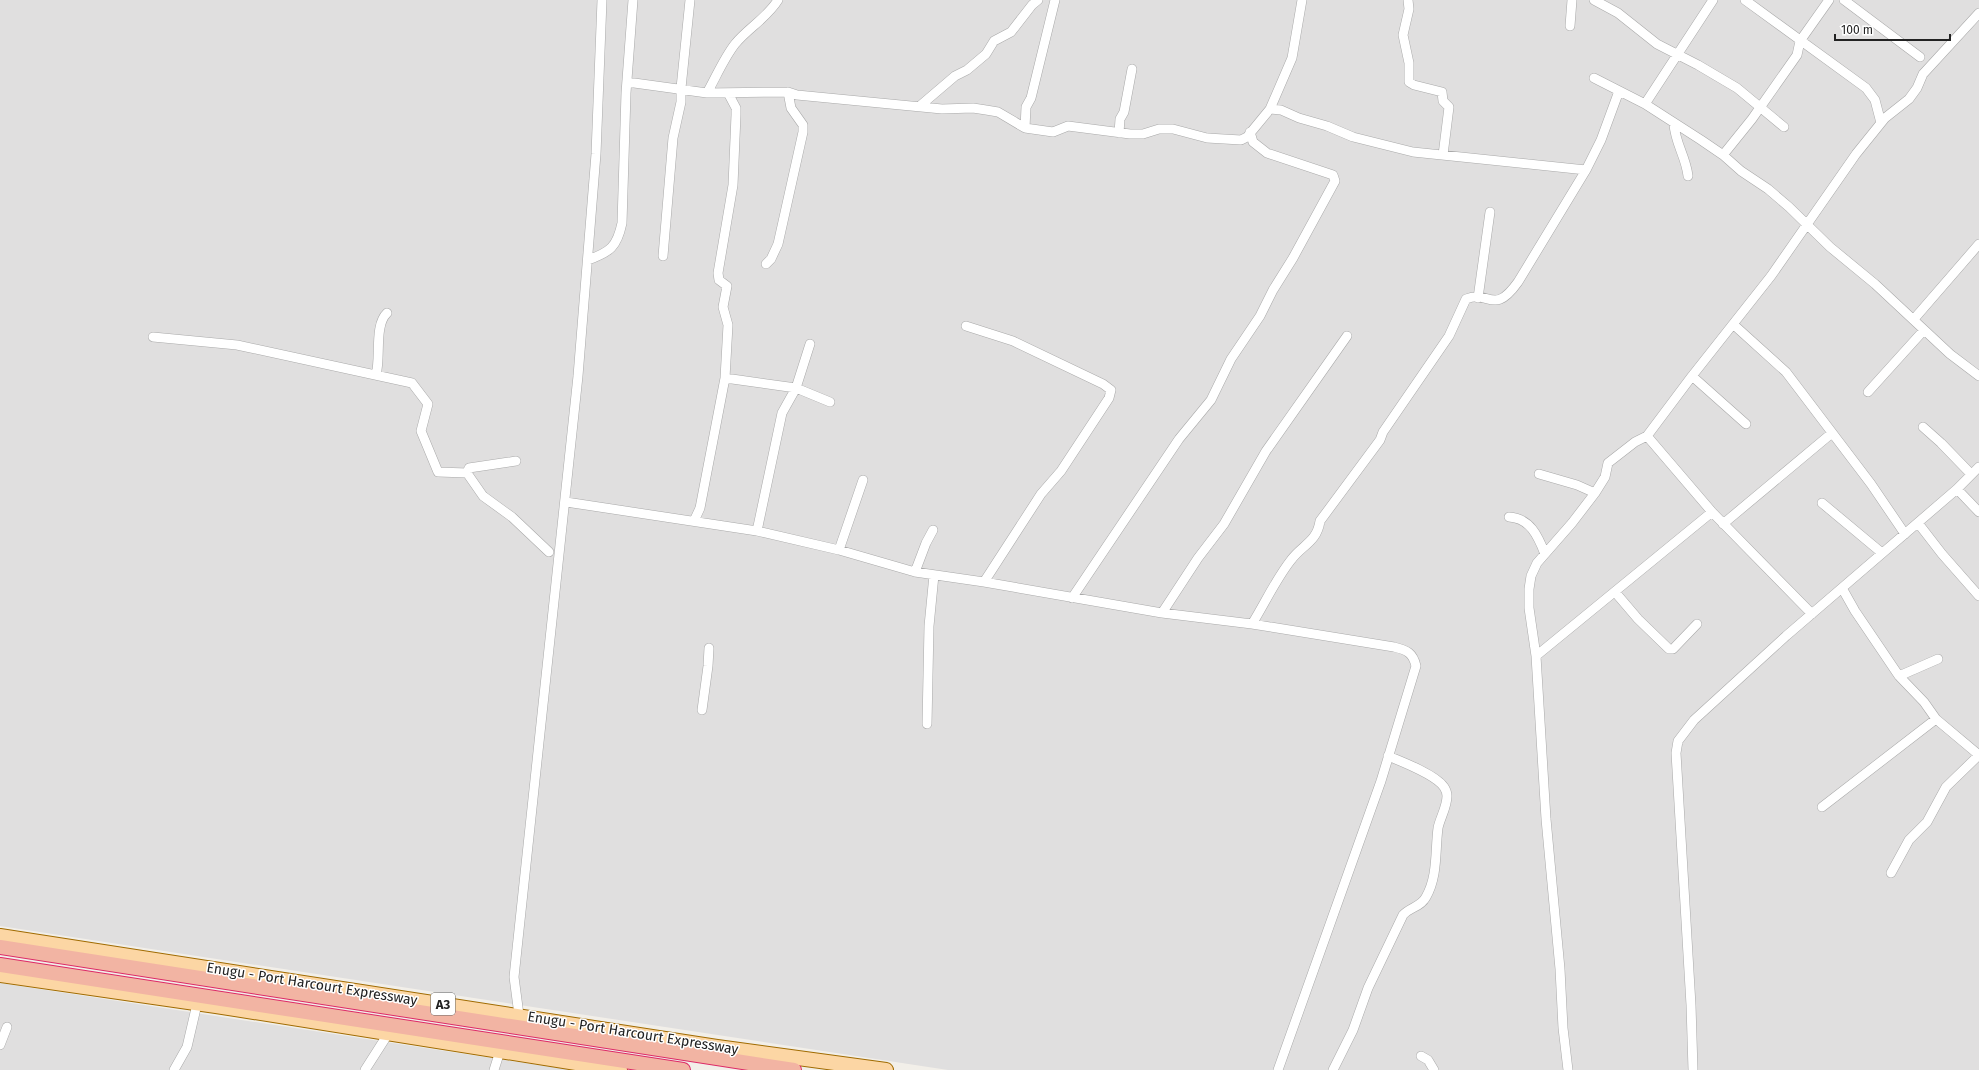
<svg xmlns="http://www.w3.org/2000/svg" width="1979" height="1070" font-family="'Fira Sans',sans-serif">
<style>
.residential{fill:#e0dfdf}
.lines{fill:none;stroke-linecap:round;stroke-linejoin:round}
.minor-casing{stroke:#a9a9a9;stroke-width:10}
.primary-casing{stroke:#a06b00;stroke-width:16}
.trunk-casing{stroke:#dc2a67;stroke-width:16}
.minor{stroke:#fff;stroke-width:9}
.primary{stroke:#fcd6a4;stroke-width:14}
.trunk{stroke:#f2b4a3;stroke-width:14}
.labels{text-anchor:middle;dominant-baseline:central;stroke-width:3;stroke-linejoin:round;paint-order:stroke}
.shield{fill:#fff;stroke:#646464;stroke-width:1}
.shield-label{font-size:13px;font-weight:bold;fill:#222}
.street-label{font-size:14px;fill:#222;stroke:#fff}
</style>
<rect width="100%" height="100%" fill="#f2efe9"/>
<path class="residential" d="M0,0H1979V1070H948L0,926Z
M0,983L438,1050L572,1070H0Z"/>
<g class="lines">
<defs>
<path id="minor" d="M1408,0L1409,9L1403,35L1409,63V82L1414,85L1442,92L1443,101L1449,107L1443,155
M1594,0L1618,13L1657,44L1698,65L1737,88L1784,127
M1745,0L1866,88L1875,100L1881,123
M1844,0L1920,57
M1570,26L1572,0
M1594,78L1645,104L1701,140L1723,155L1741,171L1768,189L1789,207L1830,247L1875,284L1950,354L1979,376
M627,82L707,93L788,92L797,95L942,109L973,108L986,110L998,112L1025,128L1053,132L1068,126L1130,134H1143L1159,129H1173L1207,138L1241,140L1247,137L1270,109L1292,58L1302,0
M707,93C716,77 724,58 735,44C748,28 767,18 778,0
M1645,104L1713,0
M921,105L955,76L967,70L986,54L994,41L1011,32L1032,5L1038,0
M1270,109L1281,110L1299,118L1327,126L1353,137L1413,152L1586,170
M1674,124C1675,143 1686,157 1688,176
M1025,128L1026,107L1031,98L1055,0
M1119,133L1120,119L1124,112L1132,69
M1723,155L1752,119L1797,55L1800,41L1829,0
M663,256L673,138L681,102V88L690,0
M588,260C610,252 617,247 622,223L626,93L633,0
M766,264L771,259L778,244L803,132V125L791,108L788,92
M1478,298L1490,212
M1914,319L1979,244
M1734,325L1786,372L1871,484L1905,534
M966,326L1013,341L1103,384L1111,390L1109,398L1061,471L1041,494L984,582
M153,337L237,345L412,383L428,404L421,431L438,472L467,473L483,496L512,517L549,552
M376,375C381,358 374,325 387,313
M1692,376L1746,424
M725,378L796,388L830,402
M1868,392L1924,330
M1923,427L1941,443L1971,474
M1647,436L1712,512L1812,614
M467,473L469,468L516,461
M1539,474L1577,485L1595,493
M1957,489L1979,512
M566,502L757,531L839,550L915,572L984,582L1162,613L1252,624L1394,647C1407,650 1413,653 1416,666L1381,781L1278,1070
M1822,503L1882,553
M1509,517C1530,518 1538,536 1545,554
M694,521L700,508L725,378L728,325L723,307L727,286L719,280L718,273L733,185L736,115V108L728,93
M1918,523L1942,554L1979,596
M1723,524L1832,433
M757,531L782,413L796,388L810,344
M839,550L863,480
M915,572L926,543L933,530
M1842,588L1855,611L1899,676L1924,702L1936,719L1979,755
M1615,592L1638,619L1669,649H1673L1697,624
M1072,598L1179,439L1211,400L1231,359L1260,316L1273,290L1293,258L1335,181L1333,175L1267,153L1253,142L1250,132
M1162,613L1198,558L1224,524L1266,451L1347,336
M1252,624C1265,603 1276,579 1291,560C1302,545 1317,542 1320,521L1380,440L1383,432L1449,336L1466,299C1489,289 1493,317 1518,282L1586,170L1601,140L1619,91
M1536,656L1712,512
M1899,676L1938,659
M702,710L708,666L709,648
M927,724L929,626L934,575
M1822,807L1936,719
M1891,873L1909,840L1927,822L1946,787L1979,755
M519,1015L514,977L578,376L596,154L602,0
M0,1045L7,1027
M1421,1056L1428,1060L1434,1070
M174,1070L187,1047L197,1004
M365,1070L388,1034
M494,1070L500,1051
M1333,1070L1353,1030L1368,988L1403,915C1410,907 1421,907 1426,897C1438,876 1435,851 1438,828C1440,818 1447,807 1447,796C1447,793 1446,790 1444,787C1436,775 1403,762 1388,756
M1568,1070L1563,1028L1560,969L1546,819L1536,656L1529,608V589L1531,576L1537,563L1572,523L1595,493L1605,477L1608,463L1635,442L1647,436L1692,376L1771,276L1856,154L1885,118L1909,99L1917,88L1923,74L1979,13
M1693,1070L1691,1005L1676,753L1678,741L1694,720L1786,636L1957,489L1979,467"/>
<path id="primary" d="M0,936L717,1047L886,1070
M0,975L216,1006L620,1070"/>
<path id="trunk" d="M0,947L794,1070
M0,965L683,1070"/>
</defs>
<use href="#minor" class="minor-casing"/>
<use href="#primary" class="primary-casing"/>
<use href="#trunk" class="trunk-casing"/>
<use href="#minor" class="minor"/>
<use href="#primary" class="primary"/>
<use href="#trunk" class="trunk"/>
</g>
<g class="labels">
<rect class="shield" x="431" y="993" width="24" height="22" rx="3"/>
<g class="shield-label">
<text x="443" y="1004">A3</text>
</g>
<g class="street-label">
<text transform="translate(312 984) rotate(9)">Enugu - Port Harcourt Expressway</text>
<text transform="translate(633 1033) rotate(9)">Enugu - Port Harcourt Expressway</text>
</g>
</g>
<path d="M1835 34v6h115v-6" fill="none" stroke="#222222" stroke-width="2"/>
<text x="1841" y="34" font-size="12" fill="#222222" stroke="#ffffff" stroke-width="3" paint-order="stroke">100 m</text>
</svg>
